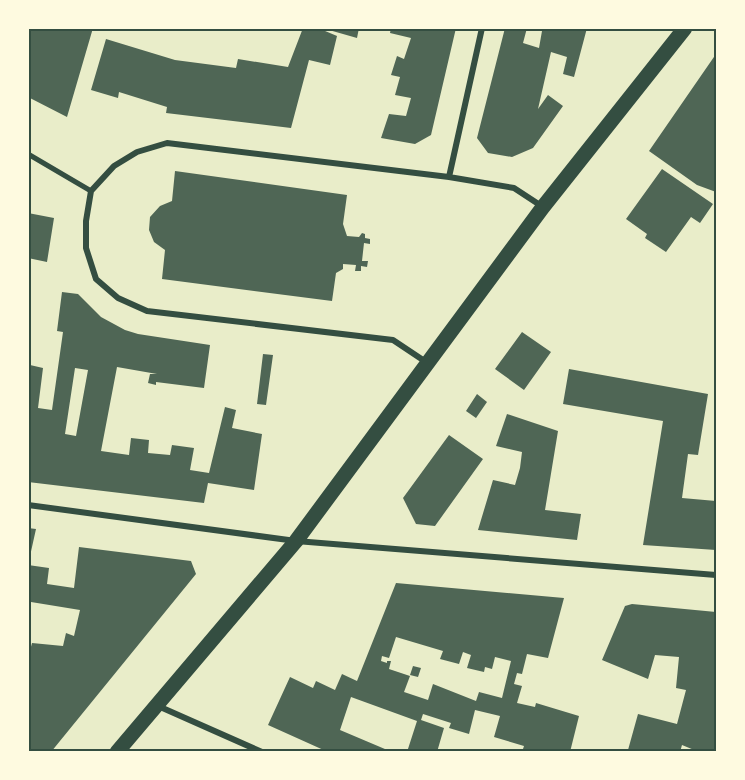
<svg xmlns="http://www.w3.org/2000/svg" width="745" height="780" font-family="Quicksand,sans-serif">
<style>
.building{fill:#4f6655;fill-rule:evenodd}
.lines{fill:none;stroke-linecap:round;stroke-linejoin:round}
.pedestrian{stroke:#344e41;stroke-width:5}
.minor{stroke:#344e41;stroke-width:6}
.primary{stroke:#344e41;stroke-width:15}
.neatline{fill:none;stroke:#344e41;stroke-width:2}
</style>
<rect width="100%" height="100%" fill="#e9edc9"/>
<path class="building" d="M28,28H93L67,117L28,97Z
M303,28H318L337,36L330,65L309,60L291,128L166,113L167,107L119,92L118,98L91,90L106,39L175,60L236,68L238,59L288,67Z
M322,28H359L357,38Z
M391,28H456L431,135L415,144L381,138L389,114L406,116L411,98L395,95L400,77L391,75L397,56L404,59L411,38L390,33Z
M505,28H527L523,43L539,48L542,31L534,28H587L574,77L563,74L567,57L551,52L538,109L548,95L563,106L533,148L512,157L488,153L477,138Z
M716,54V192L697,185L649,151Z
M662,169L713,204L700,223L691,217L666,252L645,238L647,234L626,219Z
M175,171L347,195L343,224L347,236L359,237L362,233L365,234V238L370,239V244L364,243L362,261H368L367,267L361,266V271H355L356,265L343,264V269L336,273L332,301L162,279L165,250L154,242L149,230L150,217L160,206L172,201Z
M28,213L54,218L47,262L28,258Z
M62,292L78,294L101,317L125,330L138,334L210,345L204,388L156,382V385L148,383L150,374H157L117,367L101,451L129,455L131,438L149,440L148,453L170,455L172,445L194,448L190,470L209,473L225,407L236,410L232,428L262,434L254,490L208,483L204,503L28,482L30,365L43,368L38,408L52,410L63,332L57,331ZM75,368L88,370L76,436L65,434Z
M522,332L551,352L524,390L495,369Z
M263,354L273,355L266,405L257,404Z
M569,369L708,394L698,455L688,454L682,498L716,501V550L643,545L663,421L563,404Z
M477,394L487,402L476,418L466,411Z
M507,414L558,431L545,510L581,514L577,540L478,530L493,480L515,485L520,468L522,452L496,446Z
M449,435L483,459L435,526L416,524L403,498Z
M28,528L36,529L30,556L28,555Z
M79,547L191,561L196,574L51,752H28V658L32,643L63,646L66,633L74,636L80,610L31,602L28,608V565L49,568L47,584L74,588Z
M396,583L564,598L548,658L527,654L522,674L517,673L514,684L522,686L517,703L535,707L536,703L579,716L570,752H522L524,746L494,737L500,716L475,710L469,734L449,728L451,723L423,714L421,720L444,728L437,752H407L417,721L351,697L340,730L392,752H328L268,725L290,677L313,688L316,681L335,690L342,674L357,681ZM396,637L443,651L440,659L459,664L463,652L471,655L467,668L484,672L485,667L492,669L495,657L511,661L502,698L479,692L476,701L433,684L428,700L404,692L410,676L389,669L391,661H387V663L381,661L382,656L389,658Z
M632,604L716,612V752H699L682,745L680,752L628,750L638,714L677,724L686,690L676,688L679,657L655,655L648,679L602,660L625,606Z
M413,666L421,668L418,677L410,675Z"/>
<g class="lines">
<path class="pedestrian" d="M28,154L91,191"/>
<path class="minor" d="M449,177L482,28
M426,362L393,340L147,311L118,298L96,279L86,248V221L91,191L114,166L137,152L167,143L449,177L514,188L543,207
M28,505L296,541L716,575
M158,706L262,752"/>
<path class="primary" d="M117,752L296,541L543,207L685,28"/>
</g>
<rect width="745" height="780" fill="none" stroke="#fefae0" stroke-width="60"/>
<rect x="30" y="30" width="685" height="720" class="neatline"/>
</svg>
